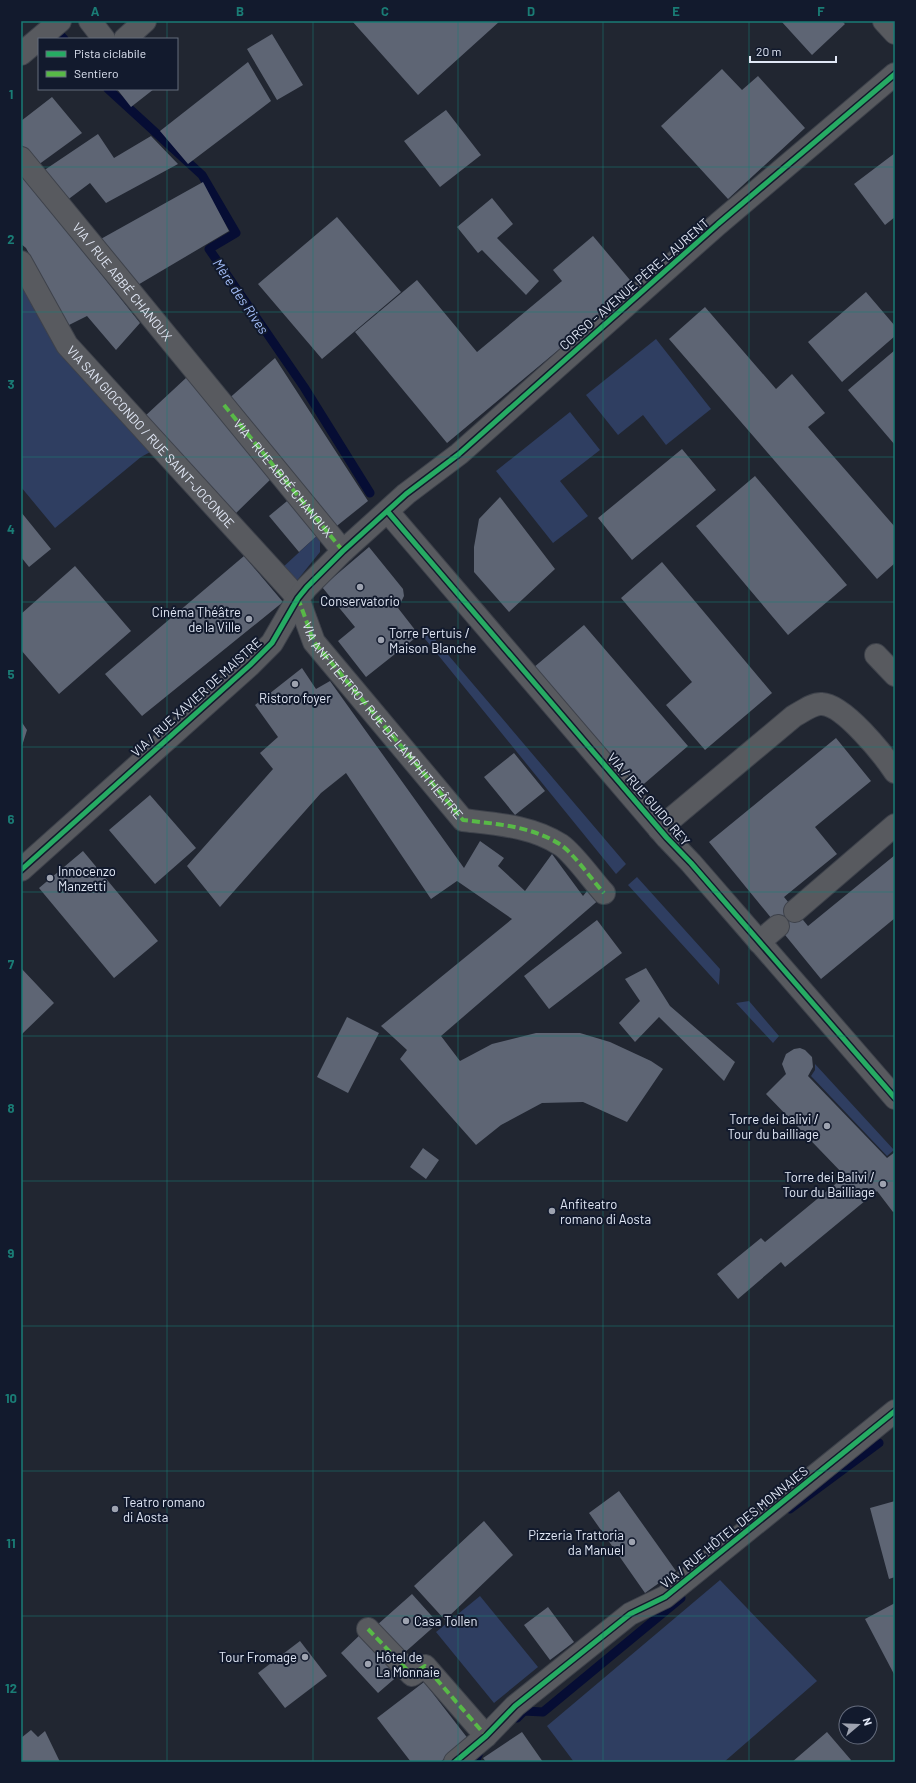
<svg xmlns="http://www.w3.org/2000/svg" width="916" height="1783" font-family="Barlow,sans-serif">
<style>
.green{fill:#2f3e61}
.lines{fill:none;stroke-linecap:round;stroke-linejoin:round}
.stream{stroke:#060d34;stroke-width:9}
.building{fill:#5e6574}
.minor-casing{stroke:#3e424b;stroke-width:24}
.minor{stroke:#585a5f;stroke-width:22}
.quiet{stroke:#58b947;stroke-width:4;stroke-dasharray:8 4;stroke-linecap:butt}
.cycleway-casing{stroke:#121a2d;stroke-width:8}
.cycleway{stroke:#26ab63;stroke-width:5}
.grid{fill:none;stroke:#1a7c75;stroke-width:1;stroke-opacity:0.55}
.poi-dot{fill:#9ea3b0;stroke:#121a2d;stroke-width:1.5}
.labels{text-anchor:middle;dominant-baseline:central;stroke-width:4;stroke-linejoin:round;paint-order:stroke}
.street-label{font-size:13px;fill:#e1e7f5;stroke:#121a2d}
.poi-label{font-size:13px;fill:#e1e7f5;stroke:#121a2d;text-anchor:start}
.water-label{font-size:14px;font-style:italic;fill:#a3bdf8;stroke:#121a2d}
.neatline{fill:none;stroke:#1a7c75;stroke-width:1.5}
.grid-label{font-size:13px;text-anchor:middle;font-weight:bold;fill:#1a7c75}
</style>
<rect width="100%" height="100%" fill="#212631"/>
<path class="green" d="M21,277L152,451L141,457L55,528L21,487Z
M656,339L711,409L666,445L643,415L618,435L586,395Z
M570,412L600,450L560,481L588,516L553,543L496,471Z
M320,533V552L295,583L282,568Z
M427,630L626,864L616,874L421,634Z
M637,877L720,969L719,985L628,885Z
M749,1001L779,1036L773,1043L736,1003Z
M815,1064L894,1150L887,1156L811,1076L815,1070Z
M720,1580L817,1681L724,1762H574L547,1726Z
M480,1596L538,1667L494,1703L436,1632Z"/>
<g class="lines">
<path class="stream" d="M53,27L64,39
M108,89L202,175L236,233L209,249L304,387L370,493
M790,1509L879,1443
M517,1718L524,1711L543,1712L681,1598
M475,1762L481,1748"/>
</g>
<path class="building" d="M352,21H500L418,95Z
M781,21H842L845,24L812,55Z
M272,34L303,85L277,100L247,49Z
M248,62L271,101L188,164L160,131Z
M722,69L742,90L758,76L805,128L728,199L661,126Z
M117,89H154L131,107Z
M52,97L82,133L38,165L21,144V121Z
M446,110L481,155L440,187L404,141Z
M98,134L114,158L151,136L178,164L106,203L90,183L66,201L43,171Z
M895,153V217L885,225L854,184Z
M21,173L140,323L116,350L87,316L67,326L26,248L21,244Z
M203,182L229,231L136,286L99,240Z
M492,198L513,224L497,238L539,281L526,295L482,250L478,253L457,227Z
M337,217L401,292L322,359L258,284Z
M593,236L635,286L447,443L355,332L417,280L477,352L562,281L553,270Z
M866,292L895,326V336L842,382L808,342Z
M705,307L776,389L792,374L825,413L808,427L895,527V563L877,579L669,339Z
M895,350V445L848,390Z
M275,358L368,501L333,529L226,401Z
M187,377L274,476L234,515L144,417Z
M682,449L716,490L632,560L598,518Z
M755,476L847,585L788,635L696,526Z
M292,497L320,533L299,552L269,516Z
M500,497L555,569L509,612L474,572V547L479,519Z
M21,512L51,549L29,567L21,557Z
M369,547L403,589L404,596L398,608L419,635L366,677L338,641L355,627L322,587Z
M244,556L283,602L142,716L105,674Z
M662,562L772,693L705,750L666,705L692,682L621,598Z
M75,566L131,631L59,694L21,650V614Z
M584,625L688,746L638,789L533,668Z
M302,668L316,689L330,681L464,868L480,841L504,858L498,866L525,891L552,854L583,896L591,886L601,898L441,1036L460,1061L492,1044L536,1033H580L610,1042L651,1061L663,1069L627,1122L583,1102L542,1103L501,1125L476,1145L400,1059L407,1050L381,1026L512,919L457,881L431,899L346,773L321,793L220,907L187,866L273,769L260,753L278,737L255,705Z
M21,721L27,730L21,749Z
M836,738L871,781L815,827L837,854L784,897L808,926L895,855V918L821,979L709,842Z
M514,753L545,791L515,815L484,777Z
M150,795L196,848L155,884L109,830Z
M83,851L158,941L114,978L39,888Z
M597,920L622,953L549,1009L524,976Z
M21,968L54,1003L21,1035Z
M646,968L670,1006L735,1062L724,1081L659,1017L635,1042L619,1023L640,1001L625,979Z
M347,1017L379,1033L348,1093L317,1077Z
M800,1048L805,1050L812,1057L813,1067L808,1076L887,1158L895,1152V1211L893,1212L877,1191L785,1267L781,1262L738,1299L717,1274L761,1238L765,1242L845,1176L766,1094L786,1074L782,1064L786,1054L794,1049Z
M423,1148L439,1160L426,1179L410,1167Z
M619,1491L676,1571L645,1593L589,1513Z
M895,1501V1577L889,1579L870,1508Z
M484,1521L513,1555L445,1620L414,1586Z
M412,1594L438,1623L403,1654L400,1674L378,1693L341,1653L362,1633L377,1625Z
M895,1603V1676L865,1619Z
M548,1607L574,1642L550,1660L524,1625Z
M300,1641L327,1676L285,1708L258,1673Z
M424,1682L469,1740L440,1762H411L377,1718Z
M31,1730L38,1737L45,1731L60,1762H21V1738Z
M522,1732L543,1762H486L483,1758Z
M827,1732L851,1760L849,1762H792Z"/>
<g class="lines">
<defs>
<g id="minor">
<path d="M90,21L104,39"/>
<path d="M884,21L895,33"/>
<path d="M125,39L145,21"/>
<path d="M21,54L60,21"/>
<path id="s1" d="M21,158L343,551"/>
<path id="s2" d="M21,262L67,345L298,598L314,642L463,820C496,824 532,826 561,845C574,854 592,880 604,893"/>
<path d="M388,512L667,838L691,863L895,1098"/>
<path d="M876,655L895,675"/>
<path d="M659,829L794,716C802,712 813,703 822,704C844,705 883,754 895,772"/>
<path d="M21,870L250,665L272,643L298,598L307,587L343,551L406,494L459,454L718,224L895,74"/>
<path d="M795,911L895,825"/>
<path d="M759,942L778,926"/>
<path d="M368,1629L412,1675L425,1666L486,1736"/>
<path d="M455,1762L486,1736L515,1706L630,1614L665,1597L895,1411"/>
</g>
</defs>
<use href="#minor" class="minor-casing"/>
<use href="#minor" class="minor"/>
<path class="quiet" d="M224,405L343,551
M298,598L314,642L463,820C496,824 532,826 561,845C574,854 592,880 604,893
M368,1629L412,1675L425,1666L486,1736L484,1738"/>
<defs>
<path id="cycleway" d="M388,512L667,838L691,863L895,1098
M21,870L250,665L272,643L298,598L307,587L343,551L406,494L459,454L718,224L895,74
M455,1762L486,1736L515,1706L630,1614L665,1597L895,1411"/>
</defs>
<use href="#cycleway" class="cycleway-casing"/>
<use href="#cycleway" class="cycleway"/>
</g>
<path class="grid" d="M167,21V39M313,21V1762M458,21V1762M603,21V1762M749,21V1762M167,89V1762M21,167H895M21,312H895M21,457H895M21,602H895M21,747H895M21,892H895M21,1036H895M21,1181H895M21,1326H895M21,1471H895M21,1616H895"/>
<g class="poi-dot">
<circle cx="360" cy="587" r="4"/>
<circle cx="249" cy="619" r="4"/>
<circle cx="381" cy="640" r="4"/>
<circle cx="295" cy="684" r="4"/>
<circle cx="50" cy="878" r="4"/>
<circle cx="827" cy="1126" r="4"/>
<circle cx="883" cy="1184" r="4"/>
<circle cx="552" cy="1211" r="4"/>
<circle cx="115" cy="1509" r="4"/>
<circle cx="632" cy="1542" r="4"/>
<circle cx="406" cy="1621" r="4"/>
<circle cx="305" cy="1657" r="4"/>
<circle cx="368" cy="1664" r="4"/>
</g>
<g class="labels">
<g class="street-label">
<text stroke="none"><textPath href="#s1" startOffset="160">VIA / RUE ABBÉ CHANOUX</textPath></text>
<text transform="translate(634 284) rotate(-41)">CORSO - AVENUE PÈRE-LAURENT</text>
<text stroke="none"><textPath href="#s2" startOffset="219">VIA SAN GIOCONDO / RUE SAINT-JOCONDE</textPath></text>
<text stroke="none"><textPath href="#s1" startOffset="414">VIA - RUE ABBÉ CHANOUX</textPath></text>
<text transform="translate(196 697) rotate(-42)">VIA / RUE XAVIER DE MAISTRE</text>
<text stroke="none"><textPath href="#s2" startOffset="588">VIA ANFITEATRO / RUE DE L'AMPHITHÉÂTRE</textPath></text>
<text transform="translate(649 799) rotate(49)">VIA / RUE GUIDO REY</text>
<text transform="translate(734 1527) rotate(-39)">VIA / RUE HÔTEL DES MONNAIES</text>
</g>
<g class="poi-label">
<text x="360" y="601" text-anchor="middle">Conservatorio</text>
<text x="241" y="612" text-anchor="end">Cinéma Théâtre<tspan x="241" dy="15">de la Ville</tspan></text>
<text x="389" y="633">Torre Pertuis /<tspan x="389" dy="15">Maison Blanche</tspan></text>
<text x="295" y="698" text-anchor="middle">Ristoro foyer</text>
<text x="58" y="871">Innocenzo<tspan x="58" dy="15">Manzetti</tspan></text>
<text x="819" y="1119" text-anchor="end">Torre dei balivi /<tspan x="819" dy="15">Tour du bailliage</tspan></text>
<text x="875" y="1177" text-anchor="end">Torre dei Balivi /<tspan x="875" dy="15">Tour du Bailliage</tspan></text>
<text x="560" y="1204">Anfiteatro<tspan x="560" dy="15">romano di Aosta</tspan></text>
<text x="123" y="1502">Teatro romano<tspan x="123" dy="15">di Aosta</tspan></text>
<text x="624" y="1535" text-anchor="end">Pizzeria Trattoria<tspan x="624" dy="15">da Manuel</tspan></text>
<text x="414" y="1621">Casa Tollen</text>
<text x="297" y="1657" text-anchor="end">Tour Fromage</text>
<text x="376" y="1657">Hôtel de<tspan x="376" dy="15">La Monnaie</tspan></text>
</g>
<g class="water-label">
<text transform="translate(241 296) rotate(56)">Mère des Rives</text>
</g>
</g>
<rect width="916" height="1783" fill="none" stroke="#121a2d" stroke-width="44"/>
<rect x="38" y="38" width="140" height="52" fill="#121a2d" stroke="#656c7d"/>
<rect x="46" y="51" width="20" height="6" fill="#26ab63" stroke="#656c7d"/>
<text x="74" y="58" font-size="12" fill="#e1e7f5">Pista ciclabile</text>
<rect x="46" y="71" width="20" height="6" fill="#58b947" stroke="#656c7d"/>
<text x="74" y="78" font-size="12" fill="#e1e7f5">Sentiero</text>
<g transform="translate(858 1725) rotate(71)"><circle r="19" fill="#121a2d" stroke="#656c7d"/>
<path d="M0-3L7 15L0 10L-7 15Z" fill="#9ea3b0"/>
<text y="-6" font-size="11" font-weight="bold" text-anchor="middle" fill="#e1e7f5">N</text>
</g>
<path d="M750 56v6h86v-6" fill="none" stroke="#e1e7f5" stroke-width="2"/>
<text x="756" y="56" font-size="12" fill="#e1e7f5" stroke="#121a2d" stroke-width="3" paint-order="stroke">20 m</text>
<rect x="22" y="22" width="872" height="1739" class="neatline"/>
<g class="grid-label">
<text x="95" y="16">A</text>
<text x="240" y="16">B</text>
<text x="385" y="16">C</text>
<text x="531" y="16">D</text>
<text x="676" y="16">E</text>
<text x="821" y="16">F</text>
<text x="11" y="99">1</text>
<text x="11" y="244">2</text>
<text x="11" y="389">3</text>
<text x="11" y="534">4</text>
<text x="11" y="679">5</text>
<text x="11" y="824">6</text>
<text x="11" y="969">7</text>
<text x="11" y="1113">8</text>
<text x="11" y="1258">9</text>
<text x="11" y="1403">10</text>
<text x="11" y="1548">11</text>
<text x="11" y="1693">12</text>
</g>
</svg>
